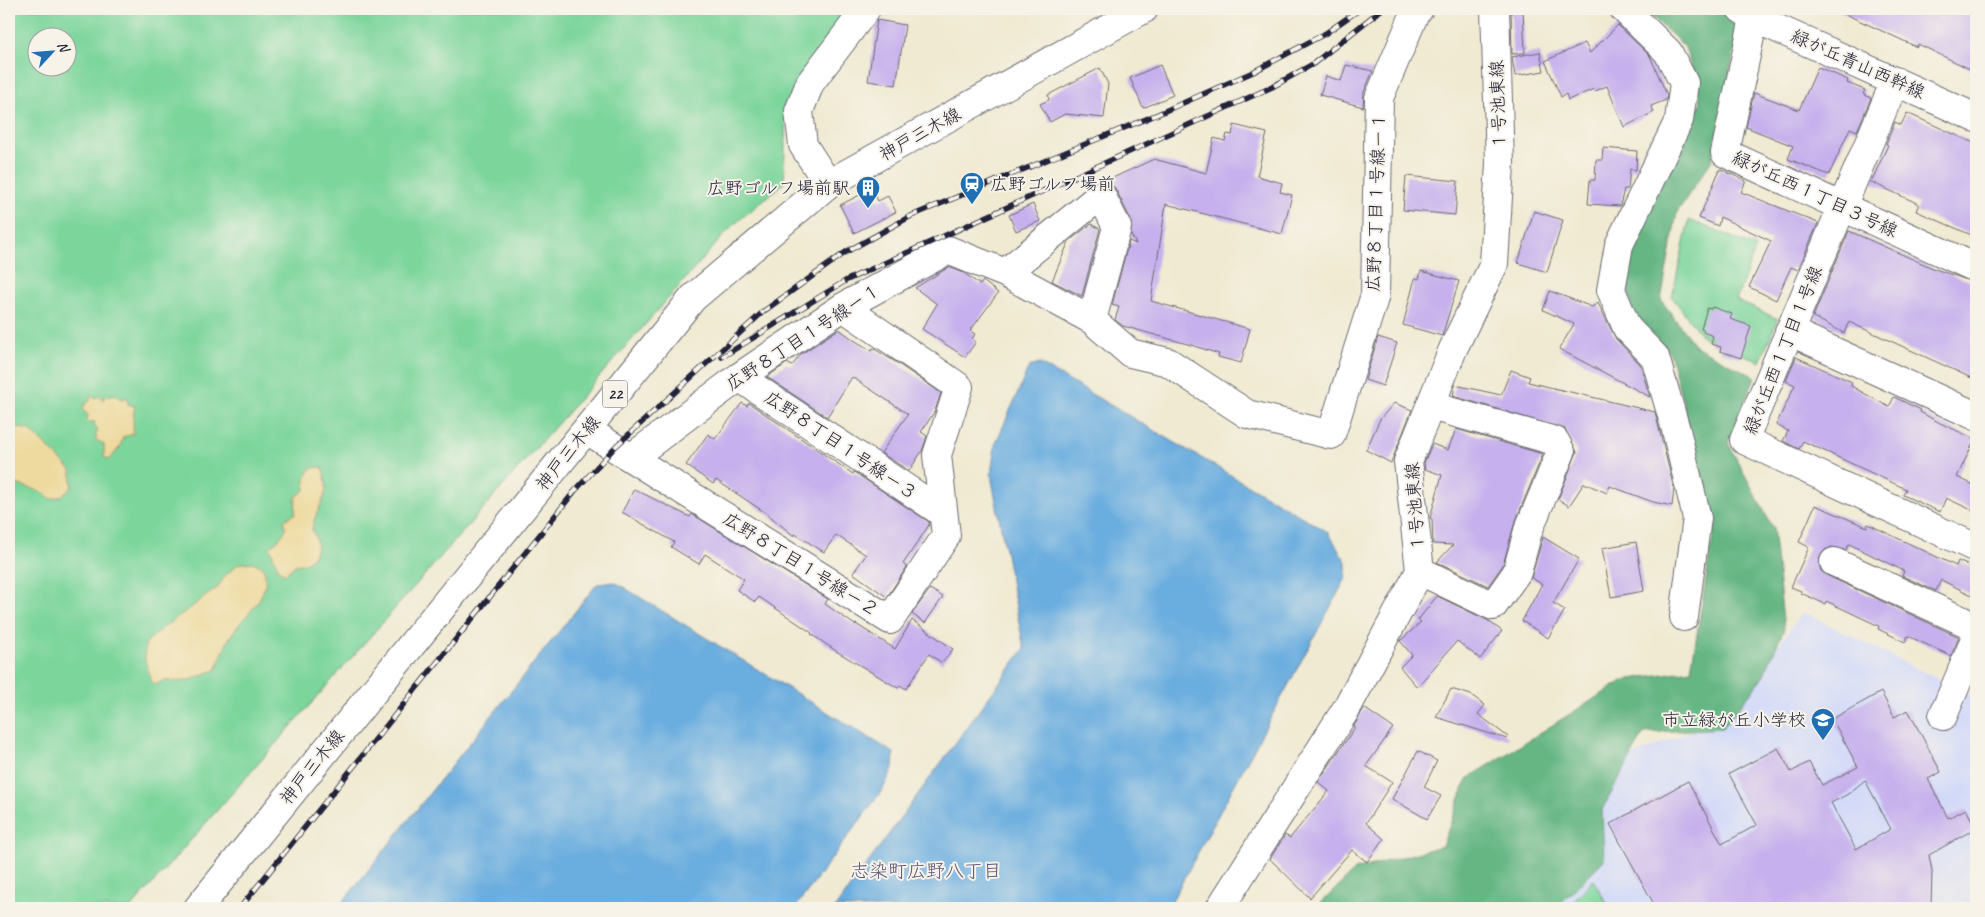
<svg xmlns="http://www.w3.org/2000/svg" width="1985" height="917" font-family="Caveat,'Klee One',sans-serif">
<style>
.built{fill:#d1d9f9}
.green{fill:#7cd59b;stroke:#4f7c6b;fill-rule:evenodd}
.forest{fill:#65b683;stroke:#446c5f}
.sand{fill:#eeda9e;stroke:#887e6c}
.water{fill:#6baddf;stroke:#46688d}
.building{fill:#c6b0ed;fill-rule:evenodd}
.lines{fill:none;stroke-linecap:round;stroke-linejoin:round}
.minor-casing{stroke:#6a6870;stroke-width:30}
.major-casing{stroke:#6a6870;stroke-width:30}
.minor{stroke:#fff;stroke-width:28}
.major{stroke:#fff;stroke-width:28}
.rail-casing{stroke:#22223b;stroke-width:5.5}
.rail{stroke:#f7f3e8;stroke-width:4;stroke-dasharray:11;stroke-linecap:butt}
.labels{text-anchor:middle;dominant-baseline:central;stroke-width:4;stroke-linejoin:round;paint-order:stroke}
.shield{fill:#f7f3e8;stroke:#62616f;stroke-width:1}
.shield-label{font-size:16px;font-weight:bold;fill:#22223b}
.street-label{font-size:18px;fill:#22223b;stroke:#f7f3e8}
.poi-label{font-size:18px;fill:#22223b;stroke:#f7f3e8;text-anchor:end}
.neighbourhood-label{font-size:19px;fill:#5b5479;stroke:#f7f3e8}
</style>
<rect width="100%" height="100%" fill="#f7f3e8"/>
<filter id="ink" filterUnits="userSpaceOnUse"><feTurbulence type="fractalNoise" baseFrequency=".02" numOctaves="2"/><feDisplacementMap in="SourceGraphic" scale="10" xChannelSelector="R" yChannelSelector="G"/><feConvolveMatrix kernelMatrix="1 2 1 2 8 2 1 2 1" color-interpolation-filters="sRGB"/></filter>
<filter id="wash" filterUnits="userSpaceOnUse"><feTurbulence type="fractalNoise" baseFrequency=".0096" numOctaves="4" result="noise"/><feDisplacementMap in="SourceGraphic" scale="20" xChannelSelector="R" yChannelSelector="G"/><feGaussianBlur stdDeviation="1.12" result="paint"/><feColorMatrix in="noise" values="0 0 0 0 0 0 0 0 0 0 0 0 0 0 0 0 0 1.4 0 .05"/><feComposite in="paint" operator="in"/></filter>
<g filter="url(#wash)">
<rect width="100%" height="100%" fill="#f0ead2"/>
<path class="built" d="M1803,612L1976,698V908H1513L1617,762L1722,719Z"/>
<path class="green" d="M9,9H854L786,104L784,183L732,226L131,908H9ZM38,38H68V68H38Z
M1689,220L1756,247L1736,300L1778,319L1760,362L1702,336L1672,297Z
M1593,880L1610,908H1567Z"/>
<path class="forest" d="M1644,9H1720L1740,23L1712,160L1677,212L1661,300L1695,346L1755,377L1728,443L1773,528L1784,629L1762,679L1722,728L1644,733L1602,810L1604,860L1556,908H1316L1355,870L1442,846L1467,779L1624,680L1691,670L1715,525L1670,353L1633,313L1626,283L1638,231L1701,102L1685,47Z"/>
<path class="sand" d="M113,394L123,399L127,397L128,404L135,406C132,416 134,424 133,434L123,437L120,447L109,460L104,457V444L96,440V433L98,430L94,425L95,422H89L87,420L88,415L83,410L84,405L90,401L91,395L95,398L100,396L103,400L105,395L110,397Z
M10,426L30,430L71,470L72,487L62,496L51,499C42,489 26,488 13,483V469L9,465Z
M322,467C334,499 316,502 312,530C322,547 315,564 295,565L285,574L278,569L270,547L281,537L286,528L284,520L295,514L296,497L305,490V479L311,468Z
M253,562L263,567C274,596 244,614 230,637C224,647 221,659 216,670C198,675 185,686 166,680L153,685L145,660V644L160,630L217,588L226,575L238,564Z"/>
<path class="water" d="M1040,364L1328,532L1346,562V578L1168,908H835L1024,649L991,475L995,445L1029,367Z
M615,582L894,753L893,768L883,789L795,908H338L597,584Z"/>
<g id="blocks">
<path class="building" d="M1511,9H1523L1525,53L1512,54Z
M1834,9H1976V72L1918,44L1917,47Z
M877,20L905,25L896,85L868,81Z
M1618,25L1650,56L1667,95L1666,100L1651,106L1654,112L1624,127L1607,86L1595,91L1594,89L1568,100L1566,94L1561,97L1545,61L1585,43L1590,53Z
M1540,52L1544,71L1515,76L1512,57Z
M1160,65L1173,95L1143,108L1130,78Z
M1346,65L1373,71L1364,92L1363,107L1320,95L1326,76L1341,81Z
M1818,67L1848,80L1847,83L1865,90L1863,94L1871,98L1857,131L1850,128L1829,175L1788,159L1793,146L1746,127L1754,93L1799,110Z
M1100,68L1108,84L1104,118L1065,114L1050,122L1040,104L1049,100L1048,95Z
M1907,113L1976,144V237L1916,211L1919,204L1871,182L1888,145L1886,144L1895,122L1901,125Z
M1234,125L1267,133L1257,176L1282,183L1280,192L1292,195L1282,234L1166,204L1151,301L1250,329L1241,363L1218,357L1219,354L1191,345L1123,326L1115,320L1119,307L1112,305L1129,241L1136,244L1131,235V220L1115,188L1106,181L1154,159L1206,173L1214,138L1225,141L1227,134L1232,135Z
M1603,148L1637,151L1636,170L1630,169L1628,189H1624L1620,206L1588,204L1590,180H1595L1596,160H1602Z
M1720,169L1746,181L1741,192L1818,223L1798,270L1791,267L1776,300L1749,287L1771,241L1720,217L1718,226L1699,218Z
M1406,176L1458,181L1455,215L1403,210Z
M872,189L878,201L888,196L896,212L854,233L840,205Z
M1033,204L1040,221L1016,231L1009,215Z
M1534,211L1563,220L1547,272L1518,263Z
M1091,224L1100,229L1082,296L1052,281L1069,241Z
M1849,231L1935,269L1976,283V380L1849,322L1844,333L1813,317Z
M949,267L964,273L980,285L983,281L998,293L970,331L975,334L972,339L976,342L965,357L922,329L937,304L915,288Z
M1421,271L1459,281L1442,336L1403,325L1415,278L1419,279Z
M1550,291L1592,307L1598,303L1616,339L1640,364L1650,397L1559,349L1574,324L1543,310Z
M1712,307L1732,314L1730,319L1751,326L1741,358L1720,351L1721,347L1711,344L1713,336L1703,332L1704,330L1701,329L1707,308L1711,309Z
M839,329L854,340L872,351L873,348L894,361L941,393L935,411L921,432L927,436L922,451L909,471L881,453L908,414L852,377L827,417L767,377L787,363L792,366L801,354Z
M1378,337L1397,343L1383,386L1365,380Z
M1796,357L1852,382L1851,386L1889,407L1894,397L1921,410L1920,412L1940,423L1975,439L1957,477L1976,486V512L1946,498L1940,512L1903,495L1906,489L1803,441L1799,449L1783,441L1788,431L1776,425L1795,385L1786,381Z
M1511,370L1530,377L1528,382L1655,412L1674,489L1672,506L1653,502L1610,486L1607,493L1584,483L1569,506L1558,499L1577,452L1565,429L1453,396L1455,385L1501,395Z
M742,403L747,406L749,403L853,474L854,472L929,522V525L903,564L907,567L887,597L853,573L866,555L836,535L824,552L795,534L794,536L766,513L716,480L713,484L686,465L708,434L715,439Z
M1394,403L1412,410L1391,463L1366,450L1380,419Z
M1456,429L1543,454L1514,525L1503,565L1488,586L1437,562L1453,545L1433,544L1432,519L1430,518L1442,475L1425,469L1424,463L1432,444L1448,450Z
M634,489L690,517L692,514L828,599L825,604L855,625L856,624L895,649L912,620L953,649L942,663L929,654L906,689L900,685L898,688L836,651L811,634L812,633L759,597L755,602L737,590L744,579L705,554L699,564L671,547L674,542L622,512Z
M1815,505L1867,527L1868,524L1956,566L1958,561L1976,569V597L1941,580L1936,591L1902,576L1904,571L1849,544L1846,550L1832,547L1825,550L1820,556L1819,564L1821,571L1828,576L1959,637L1951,656L1908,636L1905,642L1878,629L1879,626L1826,601L1825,604L1801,593V591L1791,587L1809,547L1799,542Z
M1543,537L1579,559L1553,603L1565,610L1548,638L1522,621L1542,584L1531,578Z
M1636,542L1644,591L1611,597L1602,548Z
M930,589L943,597L925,623L912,614Z
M1437,596L1487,620L1502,631L1480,659L1457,641L1417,687L1400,667L1412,655L1400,641L1421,622L1418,620Z
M1451,689L1471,695L1485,705L1478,714L1508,737L1507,739L1436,717Z
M1881,692L1894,717L1908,710L1941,772L1928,779L1948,818L1966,809L1976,828L1929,855L1932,871L1931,908H1656L1610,824L1688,781L1722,844L1757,825L1729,774L1778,748L1791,772L1809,762L1822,785L1858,767L1832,719ZM1865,780L1891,829L1856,849L1831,803L1848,794Z
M1364,708L1393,728L1366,766L1392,782L1366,823L1384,839L1367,862L1352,850L1310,898L1270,859L1285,835L1290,838L1329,791L1318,782L1355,727L1354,726Z
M1418,751L1437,761L1424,787L1441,796L1427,819L1392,799Z"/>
</g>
</g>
<g filter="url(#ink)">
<use href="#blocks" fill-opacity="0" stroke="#6a6870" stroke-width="1"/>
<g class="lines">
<defs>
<path id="minor" d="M1624,9L1668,52L1684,83L1679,120L1619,245L1611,290L1627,328L1655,357L1676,430L1697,518L1684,617
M1741,9L1754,18L1976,118
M1759,9L1754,18L1725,153L1976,268
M1895,81L1744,440L1976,548
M828,184L803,145L799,111L810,83L866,9
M1005,273L1101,195L1117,227L1092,320
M1789,331L1976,416
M739,377L943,513
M587,430L631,458L739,377L843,307L948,250L1005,273L1092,320L1130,353L1168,362L1247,414L1331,435L1375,295L1379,98L1415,13L1419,9
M631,458L890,620L946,536L937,455L959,387L843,307
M1834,562L1976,627
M1420,571L1493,606L1517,572L1528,531L1561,452L1555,441L1431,406
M1943,716L1976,637
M1220,908L1345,711L1420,571L1408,461L1453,349L1494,264L1500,163L1495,9"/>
<path id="major" d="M198,908L693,298L828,184L1144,9"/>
</defs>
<use href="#minor" class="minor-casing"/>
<use href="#major" class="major-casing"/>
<use href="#minor" class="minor"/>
<use href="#major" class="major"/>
<defs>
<path id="rail" d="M722,357L847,280L1272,87L1313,64L1382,9
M240,908L574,492L615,447L764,311L846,252L911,216L1158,114L1253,72L1326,33L1360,9"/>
</defs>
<use href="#rail" class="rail-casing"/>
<use href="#rail" class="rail"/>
</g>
</g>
<defs>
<symbol id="station-pin" viewBox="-11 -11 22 30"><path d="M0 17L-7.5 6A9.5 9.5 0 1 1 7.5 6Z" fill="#1f6fb2" stroke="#f7f3e8"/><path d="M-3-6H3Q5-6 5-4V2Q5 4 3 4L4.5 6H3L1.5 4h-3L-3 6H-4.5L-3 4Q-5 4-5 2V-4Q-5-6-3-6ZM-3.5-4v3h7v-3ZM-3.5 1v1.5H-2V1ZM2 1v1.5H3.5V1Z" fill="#fff"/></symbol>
<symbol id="building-pin" viewBox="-11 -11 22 30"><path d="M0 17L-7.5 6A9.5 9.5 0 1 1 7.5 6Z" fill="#1f6fb2" stroke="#f7f3e8"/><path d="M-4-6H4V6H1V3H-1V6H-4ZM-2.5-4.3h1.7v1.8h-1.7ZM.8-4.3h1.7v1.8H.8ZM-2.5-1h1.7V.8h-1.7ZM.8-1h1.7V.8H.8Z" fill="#fff"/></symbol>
<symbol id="school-pin" viewBox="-11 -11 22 30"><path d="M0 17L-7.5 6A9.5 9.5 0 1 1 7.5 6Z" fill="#1f6fb2" stroke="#f7f3e8"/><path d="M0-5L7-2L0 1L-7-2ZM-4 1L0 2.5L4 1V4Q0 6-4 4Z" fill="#fff"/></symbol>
</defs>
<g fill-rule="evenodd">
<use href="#station-pin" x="958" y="170" width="28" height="38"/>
<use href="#building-pin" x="854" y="174" width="28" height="38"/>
<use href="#school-pin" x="1809" y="706" width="28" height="38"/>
</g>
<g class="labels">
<rect class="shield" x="602.5" y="380.5" width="25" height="27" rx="4"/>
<g class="shield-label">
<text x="615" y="394">22</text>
</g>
<g class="street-label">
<text transform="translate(1858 64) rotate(24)">緑が丘青山西幹線</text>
<text transform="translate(1498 105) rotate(-92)">１号池東線</text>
<text transform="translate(920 134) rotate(-29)">神戸三木線</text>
<text transform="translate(1815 194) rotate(25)">緑が丘西１丁目３号線</text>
<text transform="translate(1376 202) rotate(-88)">広野８丁目１号線ー１</text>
<text transform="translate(803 337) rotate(-33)">広野８丁目１号線ー１</text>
<text transform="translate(1783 350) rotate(-68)">緑が丘西１丁目１号線</text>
<text transform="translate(841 445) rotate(34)">広野８丁目１号線ー３</text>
<text transform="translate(568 453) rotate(-51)">神戸三木線</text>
<text transform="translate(1415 507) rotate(-94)">１号池東線</text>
<text transform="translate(801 564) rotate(32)">広野８丁目１号線ー２</text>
<text transform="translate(312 767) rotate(-51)">神戸三木線</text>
</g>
<g class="poi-label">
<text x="990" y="184" text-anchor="start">広野ゴルフ場前</text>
<text x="850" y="188">広野ゴルフ場前駅</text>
<text x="1806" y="720">市立緑が丘小学校</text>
</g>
<g class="neighbourhood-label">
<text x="926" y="871">志染町広野八丁目</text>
</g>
</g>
<rect width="1985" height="917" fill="none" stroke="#f7f3e8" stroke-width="30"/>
<g transform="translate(52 52) rotate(64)"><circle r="24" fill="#f7f3e8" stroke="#a29fa3"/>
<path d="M0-4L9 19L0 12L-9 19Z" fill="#1f6fb2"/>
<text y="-8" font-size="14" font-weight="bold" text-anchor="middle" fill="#22223b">N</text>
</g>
</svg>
